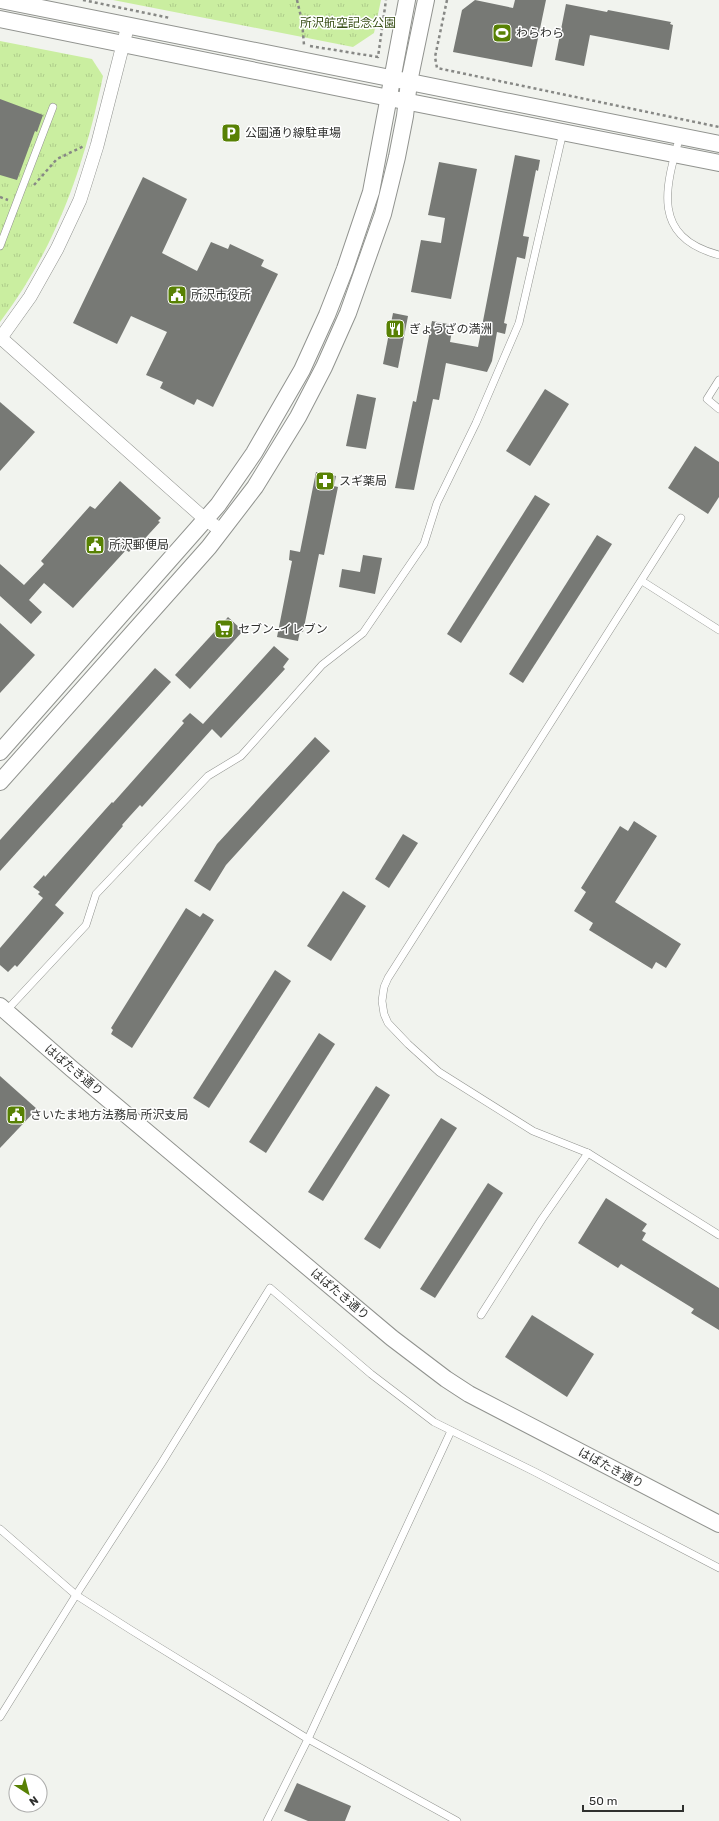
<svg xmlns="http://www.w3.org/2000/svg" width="719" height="1821" viewBox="0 0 719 1821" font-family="Rubik,'Noto Sans JP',sans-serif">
<defs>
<pattern id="park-tufts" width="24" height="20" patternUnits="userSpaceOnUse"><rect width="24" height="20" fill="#caeea0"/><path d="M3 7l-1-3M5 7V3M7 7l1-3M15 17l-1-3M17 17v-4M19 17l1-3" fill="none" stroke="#aecc8a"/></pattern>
</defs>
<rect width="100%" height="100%" fill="#f1f3ee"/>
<g fill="url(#park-tufts)">
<path d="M113,0H381L374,33L353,47Z"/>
<path d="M0,41L92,59L103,76C85,165 55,250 0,322Z"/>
</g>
<g fill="#777975">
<path d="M475,0L513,8L515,0H546L532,67L453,52L462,10Z"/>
<path d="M566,4L607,12L608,10L671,22L670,24L673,25L669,50L590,35L584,66L555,60Z"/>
<path d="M0,99L43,115L37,132L35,131L17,180L0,175Z"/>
<path d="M515,155L540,160L538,171L536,170L523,236L529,237L525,259L517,257L504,323L507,324L505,334L497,332L492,361L487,372L446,363L439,400L433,399L414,490L395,488L413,401L416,402L432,321L453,325L450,342L478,347Z"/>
<path d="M439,162L477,169L451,299L411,292L421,240L441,243L445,218L428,215Z"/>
<path d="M143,177L187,199L162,253L197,271L211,242L228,249L230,244L264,260L261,266L278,274L213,407L197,399L194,405L160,388L163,382L146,375L167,332L131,316L117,344L73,323Z"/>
<path d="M393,313L408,316L398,368L383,364Z"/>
<path d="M545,389L569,404L530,466L506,451Z"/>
<path d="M357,394L376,398L366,449L346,446Z"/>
<path d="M0,402L35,432L0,471Z"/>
<path d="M695,446L719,462V497L708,514L668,488Z"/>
<path d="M316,472L336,476L334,486L338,487L324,555L319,554L303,632L300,631L298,641L277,637L292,561L289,560L290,550L300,552Z"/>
<path d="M120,481L161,518L158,521L160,522L138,546L136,544L129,552L126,550L73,608L44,583L29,600L42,612L31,624L0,596V564L24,585L44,564L41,561L90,506L95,509Z"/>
<path d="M535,495L550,504L461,643L447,634Z"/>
<path d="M597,535L612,544L523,683L509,674Z"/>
<path d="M363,555L382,558L375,594L339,587L342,569L360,572Z"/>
<path d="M228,617L243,631L190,689L175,675Z"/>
<path d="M0,623L35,655L0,693Z"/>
<path d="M274,646L289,659L283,667L285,669L221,738L212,729L142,807L140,805L130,816L122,825L123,826L55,905L64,913L17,967L15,965L8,972L0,965V948L43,898L38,894L40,892L33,887L44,875L45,877L112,802L113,803L184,723L182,721L190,713L203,724Z"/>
<path d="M155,668L171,682L0,871V840Z"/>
<path d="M315,737L330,751L226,865L210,891L194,881L217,844Z"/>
<path d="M634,821L657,836L615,902L681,944L666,968L656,962L652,969L589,930L593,923L574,911L586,892L581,888L620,826L628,831Z"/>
<path d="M403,834L418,843L389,888L375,879Z"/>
<path d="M343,891L366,906L331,961L307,946Z"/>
<path d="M186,908L200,917L203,913L214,920L132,1048L111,1034L113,1030L111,1028Z"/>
<path d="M275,970L291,981L209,1108L193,1098Z"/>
<path d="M319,1033L335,1044L266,1153L249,1142Z"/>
<path d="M0,1076L37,1109L0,1148Z"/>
<path d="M376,1086L390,1095L323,1201L308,1192Z"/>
<path d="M441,1118L457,1128L380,1249L364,1239Z"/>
<path d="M488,1183L503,1193L435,1298L420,1289Z"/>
<path d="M606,1198L647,1224L642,1231L646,1233L642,1240L719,1288V1330L691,1313L694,1309L621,1264L618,1268L578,1243Z"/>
<path d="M532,1315L594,1354L567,1397L505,1357Z"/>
<path d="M297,1783L351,1806L345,1821H308L284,1811Z"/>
</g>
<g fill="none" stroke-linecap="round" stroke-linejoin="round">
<defs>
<g id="service">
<path d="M680,136C665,188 651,237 719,255"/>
<path d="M0,246L53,107"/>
<path d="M719,380L707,399L719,409"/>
<path d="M681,518L388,978L384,987L382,1001L384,1014L388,1023L408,1044L439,1072L533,1131L588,1153L719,1235"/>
<path d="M642,581L719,630"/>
<path d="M6,1011L86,925L96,894L208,776L241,756L322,665L363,633L424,544L437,503L476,423L519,323L563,132"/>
<path d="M481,1315L542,1219L588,1153"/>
<path d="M0,1529L76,1595L131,1630L308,1739L457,1821"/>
<path d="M0,1717L76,1595L161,1464L270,1288L371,1374L434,1422L535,1472L719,1568"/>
<path d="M267,1821L308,1739L451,1431"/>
</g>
<g id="minor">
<path d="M1,338L206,520L221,530"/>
<path d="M0,339L30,297L57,249L80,200L97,146L128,25"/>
</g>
<g id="tertiary">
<path d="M1,0L719,144"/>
<path d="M0,19L389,98L719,163"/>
<path d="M0,752L218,505L254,453L302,370L327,315L345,269L371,192L407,0"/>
<path d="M0,782L209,547L255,487L298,417L324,367L348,313L383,214L397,157L405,116L409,82L426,0"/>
<path d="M0,1006L72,1069L392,1338L446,1379L469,1394L719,1524"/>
</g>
</defs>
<use href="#service" stroke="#91938f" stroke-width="8"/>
<use href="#minor" stroke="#91938f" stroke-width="14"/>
<use href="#tertiary" stroke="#91938f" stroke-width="18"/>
<g stroke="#878885" stroke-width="2.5" stroke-dasharray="3 3" stroke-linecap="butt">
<path d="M83,0L170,18"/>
<path d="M297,0L302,21L304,45"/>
<path d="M447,0L435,57L437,68L719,127"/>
<path d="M310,46L378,57L386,0"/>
<path d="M34,185L57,159L84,146"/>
<path d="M0,197L8,200"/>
</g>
<use href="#service" stroke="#fff" stroke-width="7"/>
<use href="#minor" stroke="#fff" stroke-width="13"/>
<use href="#tertiary" stroke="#fff" stroke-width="16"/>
</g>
<defs>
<symbol id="stadium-square" viewBox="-11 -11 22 22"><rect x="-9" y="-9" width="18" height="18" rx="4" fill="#588104" stroke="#fff"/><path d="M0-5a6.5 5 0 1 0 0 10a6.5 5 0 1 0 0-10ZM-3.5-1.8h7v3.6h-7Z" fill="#fff"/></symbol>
<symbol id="parking-square" viewBox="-11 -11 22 22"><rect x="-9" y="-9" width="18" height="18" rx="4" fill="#588104" stroke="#fff"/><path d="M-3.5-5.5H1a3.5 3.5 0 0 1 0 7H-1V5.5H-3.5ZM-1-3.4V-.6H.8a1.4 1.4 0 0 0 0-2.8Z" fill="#fff"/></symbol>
<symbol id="civic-square" viewBox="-11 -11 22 22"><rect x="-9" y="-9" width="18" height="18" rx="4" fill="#588104" stroke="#fff"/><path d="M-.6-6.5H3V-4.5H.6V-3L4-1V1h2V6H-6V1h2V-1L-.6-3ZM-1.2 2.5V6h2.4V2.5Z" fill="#fff"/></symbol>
<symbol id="restaurant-square" viewBox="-11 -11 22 22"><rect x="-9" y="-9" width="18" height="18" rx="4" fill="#588104" stroke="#fff"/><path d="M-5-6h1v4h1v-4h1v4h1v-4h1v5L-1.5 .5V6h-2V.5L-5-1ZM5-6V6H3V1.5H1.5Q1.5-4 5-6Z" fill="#fff"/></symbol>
<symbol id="pharmacy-square" viewBox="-11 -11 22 22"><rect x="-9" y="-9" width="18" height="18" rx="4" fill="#588104" stroke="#fff"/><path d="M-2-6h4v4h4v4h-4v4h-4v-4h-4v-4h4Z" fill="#fff"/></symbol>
<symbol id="supermarket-square" viewBox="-11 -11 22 22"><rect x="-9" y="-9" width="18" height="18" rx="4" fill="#588104" stroke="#fff"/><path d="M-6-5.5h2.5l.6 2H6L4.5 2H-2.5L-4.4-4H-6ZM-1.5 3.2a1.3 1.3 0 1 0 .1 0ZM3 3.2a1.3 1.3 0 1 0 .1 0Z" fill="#fff"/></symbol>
</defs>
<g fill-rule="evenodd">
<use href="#stadium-square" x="491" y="22" width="22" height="22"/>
<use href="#parking-square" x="220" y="122" width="22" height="22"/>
<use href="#civic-square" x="166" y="284" width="22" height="22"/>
<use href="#restaurant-square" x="384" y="318" width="22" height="22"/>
<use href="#pharmacy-square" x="314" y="470" width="22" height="22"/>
<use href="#civic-square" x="84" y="534" width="22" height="22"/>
<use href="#supermarket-square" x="213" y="618" width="22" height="22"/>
<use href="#civic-square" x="5" y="1104" width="22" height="22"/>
</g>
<g text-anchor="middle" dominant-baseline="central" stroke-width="3" stroke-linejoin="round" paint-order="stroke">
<g font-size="12" fill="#374e15" stroke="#fff">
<text x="348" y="23">所沢航空記念公園</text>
</g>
<g font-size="12" fill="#2f302e" stroke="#fff" text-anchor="start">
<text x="516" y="33">わらわら</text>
<text x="245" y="133">公園通り線駐車場</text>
<text x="191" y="295">所沢市役所</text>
<text x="409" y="329">ぎょうざの満洲</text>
<text x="339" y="481">スギ薬局</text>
<text x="109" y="545">所沢郵便局</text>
<text x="238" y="629">セブン-イレブン</text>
<text x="30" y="1115">さいたま地方法務局 所沢支局</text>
</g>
<g font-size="12" fill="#2f302e" stroke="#fff">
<text transform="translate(74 1070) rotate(40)">はばたき通り</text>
<text transform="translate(340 1294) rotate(40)">はばたき通り</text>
<text transform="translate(611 1468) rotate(28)">はばたき通り</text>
</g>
</g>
<g transform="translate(28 1793) rotate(144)"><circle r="19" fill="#ffffff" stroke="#acacab"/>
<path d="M0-3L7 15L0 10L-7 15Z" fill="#588104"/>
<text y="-6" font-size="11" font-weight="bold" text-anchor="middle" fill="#2f302e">N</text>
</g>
<path d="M583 1805v6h100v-6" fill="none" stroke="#2f302e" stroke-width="2"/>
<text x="589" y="1805" font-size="12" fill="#2f302e" stroke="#ffffff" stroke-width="3" paint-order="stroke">50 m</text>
</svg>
